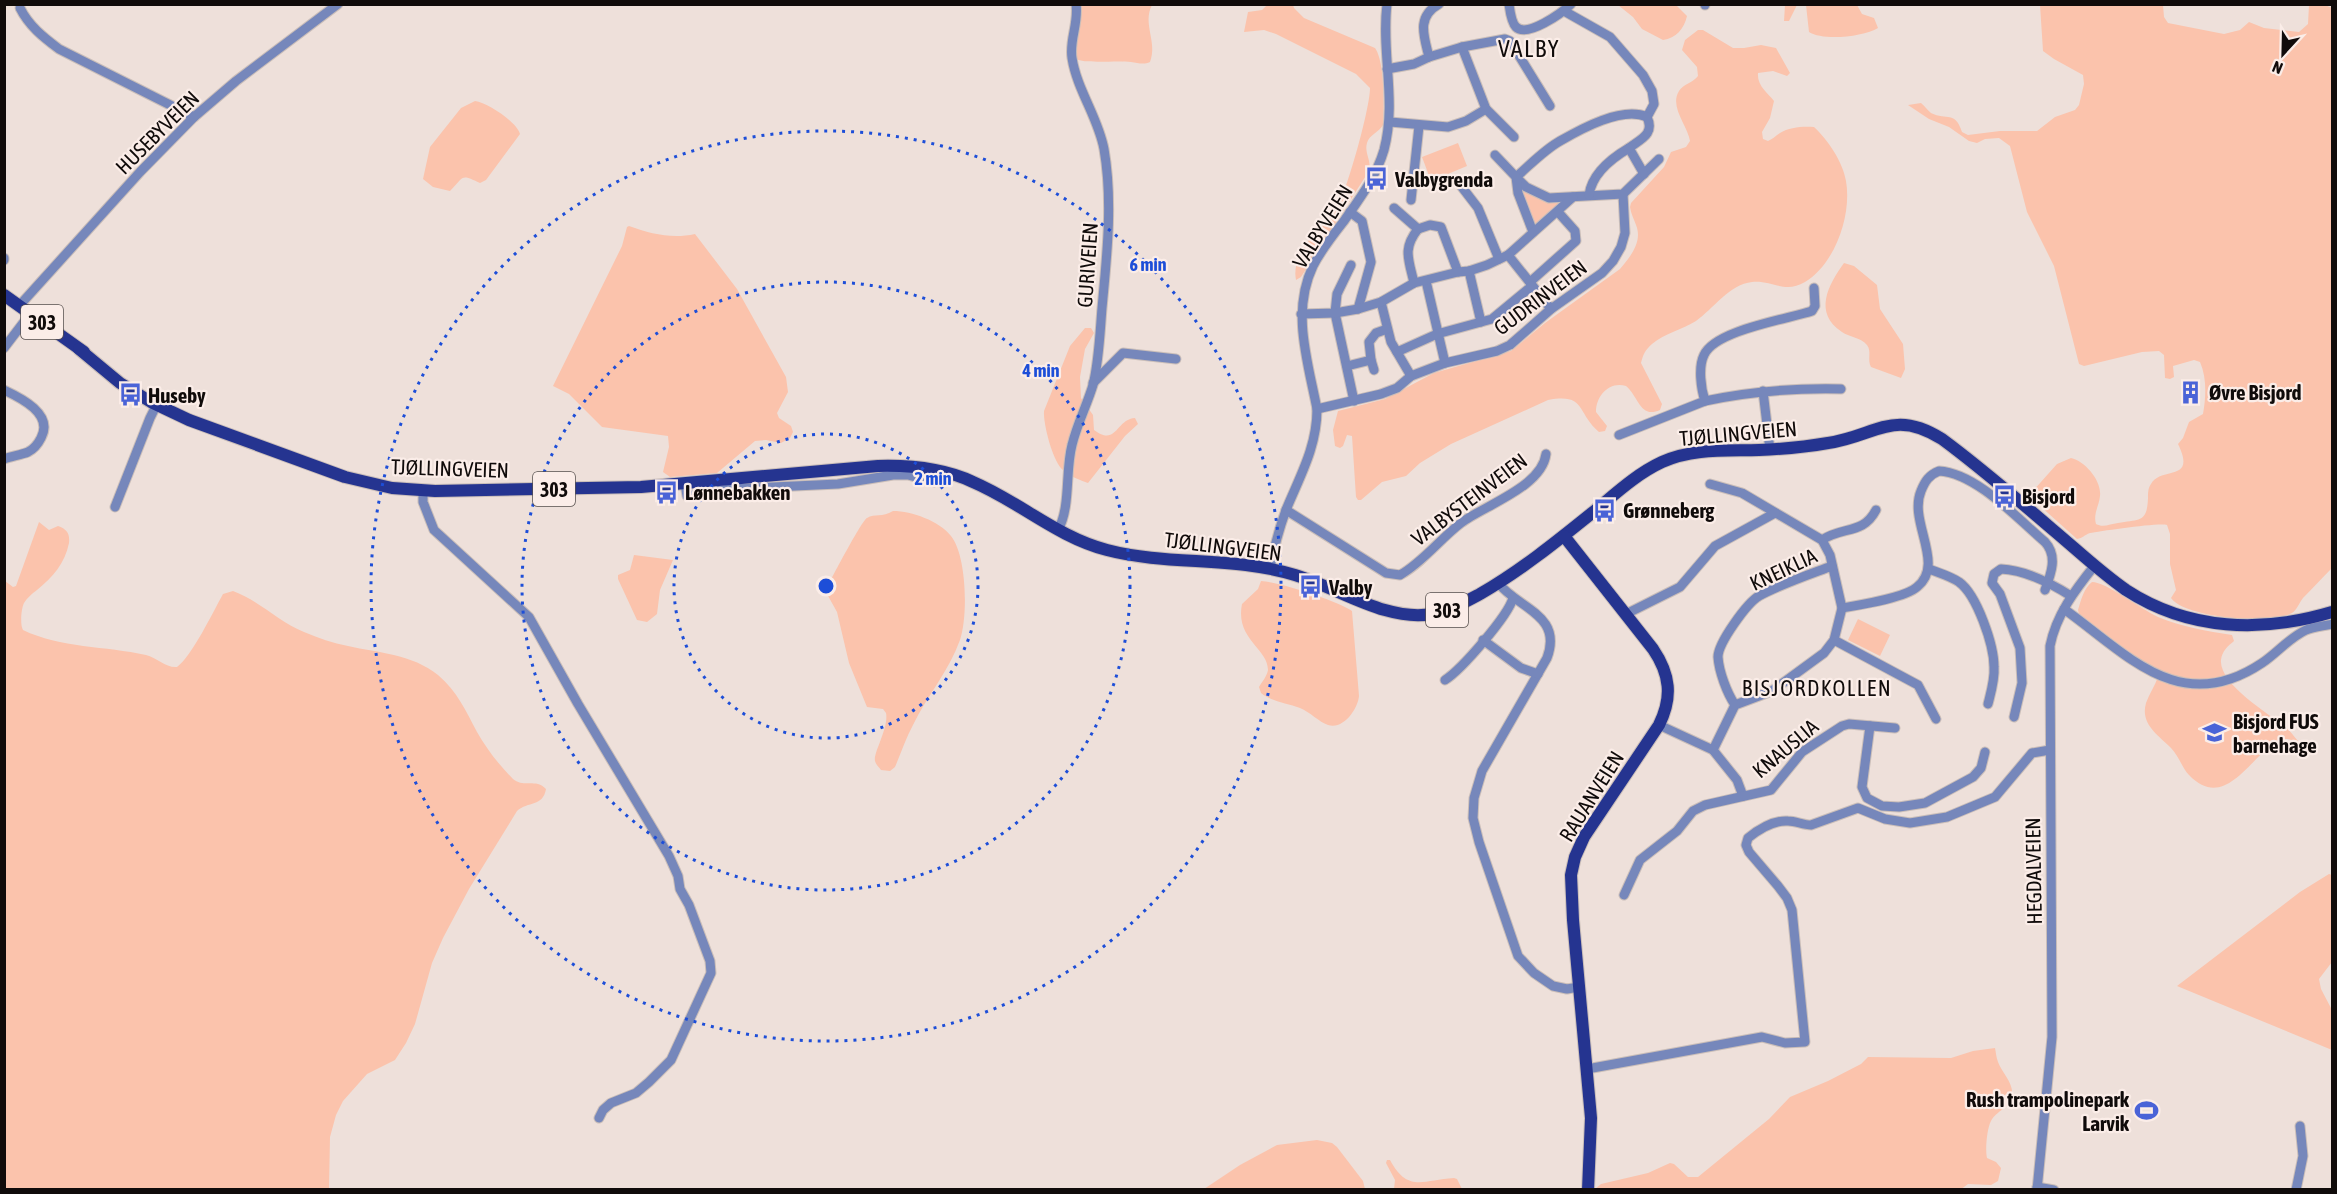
<svg xmlns="http://www.w3.org/2000/svg" width="2337" height="1194" viewBox="0 0 2337 1194" font-family="'Asap Condensed',sans-serif">
<rect width="100%" height="100%" fill="#eee0da"/>
<g fill="#fbc3ac">
<path d="M1081,5H1152C1142,24 1158,42 1150,62C1144,65 1138,63 1131,62C1117,60 1085,64 1076,59L1075,55Z"/>
<path d="M1267,5H1293L1294,8L1304,18L1375,48C1385,62 1384,107 1383,125C1379,132 1369,135 1367,143C1364,153 1372,161 1369,171L1301,277L1296,280C1290,250 1326,225 1340,201C1349,183 1370,108 1370,88L1356,74L1276,34L1264,30L1244,32L1248,12L1262,10Z"/>
<path d="M1618,5H1676L1687,16C1684,29 1676,38 1663,40L1642,29L1633,17Z"/>
<path d="M1785,5H1797L1789,21H1784Z"/>
<path d="M1806,5H1857L1862,14L1874,18L1878,28C1863,37 1823,41 1809,32Z"/>
<path d="M2040,5H2163L2164,17L2168,23L2224,34L2240,30L2249,22L2264,28L2299,32L2308,24L2309,5H2325L2332,8V568C2322,578 2313,588 2303,598C2299,603 2297,610 2292,613C2271,625 2185,618 2171,598L2176,590L2170,564V534L2167,525C2161,522 2100,531 2090,533C2084,535 2083,538 2077,539L2030,497L2031,493L2057,464L2071,458C2085,461 2102,481 2100,496C2099,506 2093,514 2096,524C2103,528 2110,524 2118,523C2140,519 2147,523 2148,498C2148,493 2148,488 2151,484C2161,466 2197,483 2178,444L2183,438L2189,422L2203,414C2206,397 2207,378 2200,362L2194,360L2173,366L2174,377L2170,379L2165,378L2164,355L2159,351L2142,352L2084,366L2079,364L2054,266L2027,212L2010,146L1999,138L1985,139L1977,143L1969,141L1949,127L1929,119L1908,105L1921,103C1925,106 1927,110 1931,113C1947,121 1955,110 1962,132L1968,135L2000,131H2037L2055,117L2075,110L2079,105L2084,84L2083,75L2054,59L2043,51Z"/>
<path d="M1698,30H1703L1733,48H1744L1761,45L1776,48L1790,73L1787,76L1773,71L1758,73C1757,86 1767,92 1774,101L1770,118L1762,132L1763,139L1768,141C1773,139 1775,136 1780,133C1789,127 1804,126 1814,127C1828,140 1843,162 1846,181C1852,215 1835,264 1805,282C1785,294 1772,280 1752,282C1730,284 1713,309 1696,321C1682,330 1665,333 1652,344C1645,350 1643,355 1641,363L1662,404L1660,410C1640,419 1639,397 1626,386C1609,381 1596,396 1596,412L1607,426L1605,431L1599,432C1576,412 1586,393 1548,400L1451,444L1420,463L1406,476L1382,482L1361,500H1358L1356,497L1352,436L1347,435L1343,446L1340,448L1335,446L1333,430L1338,411L1385,399L1434,373L1511,351L1545,323L1620,269C1630,257 1643,242 1636,225C1634,219 1631,214 1630,207L1631,203L1664,167L1671,152L1686,147L1690,141C1688,126 1669,107 1679,91C1683,84 1693,83 1698,76L1697,67L1682,50L1685,40Z"/>
<path d="M475,101C488,103 517,122 520,134L486,180L480,183C460,174 465,176 450,191L433,187L423,179L430,147L461,108Z"/>
<path d="M1458,143L1467,166L1431,181L1422,157Z"/>
<path d="M1521,188L1563,201L1535,227Z"/>
<path d="M629,226C651,234 672,239 695,234L737,289L786,377L788,392L777,413L779,418L791,426L793,432L790,438L781,443L766,440L755,441L717,473L670,477L663,472L669,447L668,436L602,427L569,394L553,386L622,246L627,227Z"/>
<path d="M1844,263L1854,266L1877,285L1880,309L1903,344L1905,369L1901,378L1871,367C1867,360 1872,351 1867,345C1860,337 1849,337 1842,332C1813,313 1828,285 1844,263Z"/>
<path d="M1085,328H1091L1094,333L1085,349L1080,377L1081,398L1093,415L1094,430C1117,447 1116,419 1135,418L1138,424L1125,436L1088,483C1081,481 1068,475 1063,470C1053,462 1043,424 1044,411L1070,346Z"/>
<path d="M893,511C912,511 939,521 951,536C967,556 968,617 960,640C949,671 927,696 913,725C906,738 901,753 895,767L890,771L881,770C879,767 876,765 875,761C873,753 889,728 886,713L883,709L867,707L849,663L837,612L827,594V587C832,578 862,520 867,518C875,513 882,518 893,511Z"/>
<path d="M39,522L49,530L58,526C67,529 70,534 69,543C65,563 53,577 37,590C33,593 27,598 24,603C21,609 20,625 23,630C60,648 106,646 146,655C157,658 166,668 177,667C192,656 213,612 223,594L233,591C258,600 279,622 304,632C318,638 333,643 348,646C379,653 412,654 438,675C457,691 466,711 477,732C486,748 499,765 513,779C523,788 536,778 546,789C543,807 528,801 517,811L469,889L443,938L432,963L415,1024L406,1043L395,1060L367,1074L343,1101L336,1115L330,1137L329,1189H5V581L13,587L16,586Z"/>
<path d="M634,555L673,560L660,590L657,614L647,622L637,620L618,579V575L630,570Z"/>
<path d="M1261,581C1279,582 1338,601 1352,611L1359,696C1358,708 1344,730 1328,725C1319,722 1310,712 1300,708C1287,703 1272,702 1261,693L1259,687C1262,682 1267,676 1268,670C1268,648 1235,639 1242,604L1258,589Z"/>
<path d="M2092,582C2106,582 2141,609 2158,617C2182,627 2207,631 2232,635L2234,641C2228,646 2222,651 2221,660C2219,684 2268,713 2284,726C2291,731 2296,740 2302,745C2297,745 2292,738 2286,739C2256,742 2229,817 2189,775C2182,768 2179,756 2171,748C2158,735 2140,724 2146,703C2149,694 2155,686 2158,677L2079,614L2078,610C2081,600 2084,588 2092,582Z"/>
<path d="M1858,619L1890,635L1880,656L1848,640Z"/>
<path d="M2329,874L2332,875V962L2319,979L2321,989L2332,1010V1050L2177,986L2300,892Z"/>
<path d="M1995,1048C1996,1052 1996,1057 1998,1062C2002,1073 2014,1083 2012,1096C2010,1108 1996,1111 1991,1121C1987,1128 1985,1150 1987,1158L1996,1162L2001,1168L1998,1181L1991,1185L1968,1184L1960,1190L1595,1189L1601,1184L1648,1173L1670,1163L1674,1164L1688,1177H1698L1769,1119L1790,1097L1828,1081L1861,1064L1868,1057L1951,1058L1973,1051Z"/>
<path d="M1317,1140L1332,1143L1337,1147L1363,1181L1365,1189H1204L1240,1165L1277,1145Z"/>
<path d="M1387,1160H1390C1408,1193 1422,1180 1454,1178L1457,1179L1462,1189H1394L1395,1180L1386,1163Z"/>
</g>
<g fill="none" stroke-linecap="round" stroke-linejoin="round">
<defs>
<g id="minor">
<path d="M1509,4C1510,11 1511,22 1516,27C1527,38 1562,13 1571,4"/>
<path d="M1705,4V5"/>
<path d="M20,8C29,26 43,37 59,49L194,117"/>
<path d="M1564,11L1610,37L1643,75L1652,91L1654,104L1647,117"/>
<path d="M1462,47L1486,109L1514,137"/>
<path d="M1429,57L1462,47L1505,39L1510,41L1550,106"/>
<path d="M1387,69L1414,64L1429,57C1424,36 1416,17 1439,4"/>
<path d="M1647,117C1622,106 1581,129 1560,141C1544,150 1530,165 1516,177L1526,187L1549,198L1623,194L1659,159"/>
<path d="M1390,122L1448,127L1466,121L1486,109"/>
<path d="M1495,155L1516,177L1518,193L1533,232"/>
<path d="M1644,174L1629,148C1641,139 1655,134 1647,117"/>
<path d="M1458,182L1478,208L1499,259"/>
<path d="M1589,195C1592,173 1612,158 1629,148"/>
<path d="M1411,200L1419,126"/>
<path d="M1394,208L1418,229"/>
<path d="M1350,212L1362,221L1371,262L1358,309"/>
<path d="M1418,229L1430,225L1441,227L1458,272"/>
<path d="M1508,255L1551,309"/>
<path d="M4,258V260"/>
<path d="M1351,265L1337,294L1335,313L1354,401"/>
<path d="M1469,271L1481,322"/>
<path d="M1426,281L1445,363"/>
<path d="M1530,282L1576,241L1575,231L1558,212"/>
<path d="M1414,283C1409,260 1402,249 1418,229"/>
<path d="M1381,302L1391,342L1411,376"/>
<path d="M19,306L140,172L194,117L236,81L338,4"/>
<path d="M1301,314L1335,313L1358,309L1381,302L1414,283L1458,272L1469,271L1487,265L1508,255L1573,197"/>
<path d="M4,348L30,314"/>
<path d="M1397,352L1437,334L1492,319L1532,286"/>
<path d="M1371,360L1369,342L1376,333L1387,329"/>
<path d="M1347,366L1371,360L1374,370"/>
<path d="M1093,383L1123,353L1176,359"/>
<path d="M4,390C21,398 54,414 41,438C38,444 34,449 28,452C21,455 12,456 4,459"/>
<path d="M1763,391L1770,450"/>
<path d="M1705,401C1751,391 1795,388 1841,389"/>
<path d="M1317,409L1381,394L1397,388L1411,376L1445,363L1497,351L1510,345L1551,309L1602,273L1613,261L1621,247L1625,233L1623,194"/>
<path d="M1619,435L1705,401C1701,389 1698,367 1704,355C1715,330 1788,319 1812,311L1815,306L1814,288"/>
<path d="M685,484L687,496L730,489L838,484L893,475H908L934,482L938,470"/>
<path d="M1710,484L1742,493L1822,540L1830,555L1842,608L1834,640L1824,653L1772,691L1735,705L1713,750"/>
<path d="M423,490V502L434,530L529,617L578,704L669,856L678,876L680,889L689,905L710,961L711,973L671,1060L649,1082L636,1093L611,1103L603,1110L599,1118"/>
<path d="M115,507L150,418L157,404"/>
<path d="M1286,510L1386,573L1400,575C1423,562 1440,539 1461,523C1483,506 1542,487 1546,454"/>
<path d="M1058,530C1071,507 1065,471 1072,445C1077,424 1087,405 1093,385C1099,361 1100,332 1102,308C1107,255 1113,201 1104,149C1098,117 1077,90 1072,58C1069,40 1079,23 1076,4"/>
<path d="M1822,540C1843,526 1863,535 1876,510"/>
<path d="M1270,568C1274,548 1279,529 1286,510C1300,476 1317,447 1317,409C1308,362 1291,312 1313,266C1321,250 1333,235 1344,221C1360,198 1376,177 1384,150C1397,101 1381,53 1387,4"/>
<path d="M1929,569C1939,573 1950,576 1959,582C1977,595 1994,645 1994,667C1995,679 1991,692 1988,704"/>
<path d="M1498,583C1519,609 1563,615 1547,658L1482,771L1474,798L1473,818L1479,842L1518,956L1534,973L1553,986L1567,989L1579,987"/>
<path d="M1842,608C1859,605 1905,598 1917,587C1946,564 1908,522 1921,491C1925,481 1929,475 1939,471C1976,473 2017,518 2045,542C2058,556 2051,574 2045,590"/>
<path d="M2064,609C2127,654 2180,718 2262,663C2277,653 2289,638 2306,630C2314,627 2324,626 2332,624"/>
<path d="M1626,614L1680,587L1715,546L1775,513"/>
<path d="M1483,640L1521,668L1538,674"/>
<path d="M1834,640L1918,685L1936,719"/>
<path d="M1445,680C1462,669 1508,616 1513,598"/>
<path d="M1735,705C1727,693 1719,672 1718,657C1718,643 1747,603 1759,596C1781,584 1808,575 1832,566"/>
<path d="M2014,717L2022,683L2020,648L2000,594L1992,583L1994,574L2001,569C2024,570 2052,584 2071,596"/>
<path d="M1659,725L1713,750L1737,780L1743,796"/>
<path d="M1870,726L1862,787L1867,798L1882,806L1899,807L1925,803L1973,777L1981,768L1985,752"/>
<path d="M1624,895L1640,860L1677,831L1693,811L1705,805L1771,790L1802,752L1842,726L1849,724L1895,728"/>
<path d="M1587,1069L1762,1037L1785,1043L1805,1042L1792,910L1787,898L1778,886L1749,852L1746,845L1748,838C1758,830 1774,820 1788,821C1796,821 1803,825 1811,825L1858,808L1885,819L1910,823L1947,817L1995,797L2032,753L2050,750"/>
<path d="M2037,1187L2054,1190"/>
<path d="M2037,1190L2052,1037L2050,646C2056,615 2075,590 2095,565"/>
<path d="M2296,1190L2303,1156L2300,1126"/>
</g>
<g id="major">
<path d="M4,295L84,352"/>
<path d="M79,349L120,383L151,402L189,420L345,477L392,488L435,491L641,487L878,466C911,465 943,468 973,482C1020,502 1057,537 1107,550C1168,566 1234,556 1295,575C1339,588 1386,622 1432,614C1449,611 1465,602 1480,594C1520,571 1556,542 1592,513C1614,495 1636,474 1662,462C1693,448 1726,451 1759,450C1782,449 1805,447 1828,443C1876,436 1893,408 1942,439C1980,467 2016,498 2052,529C2076,549 2100,572 2126,590C2189,631 2262,633 2332,612"/>
<path d="M1564,536L1653,649C1670,674 1673,697 1659,725L1584,837L1575,857L1571,875L1573,920L1591,1118L1588,1190"/>
</g>
</defs>
<use href="#minor" stroke="#cabeb9" stroke-width="11"/>
<use href="#major" stroke="#cabeb9" stroke-width="14"/>
<use href="#minor" stroke="#7687bb" stroke-width="9"/>
<use href="#major" stroke="#253490" stroke-width="12"/>
</g>
<g fill="none" stroke="#1d4ed8" stroke-width="3" stroke-dasharray="3 6">
<circle cx="826" cy="586" r="152"/>
<circle cx="826" cy="586" r="304"/>
<circle cx="826" cy="586" r="455"/>
</g>
<defs>
<symbol id="bus-bare" viewBox="-9 -9 18 18"><path d="M-5-6H5V4H4V6H2V4H-2V6H-4V4H-5ZM-3.5-4V0h7V-4ZM-3.5 1.2v1.5H-2V1.2ZM2 1.2v1.5H3.5V1.2Z" fill="#4a63d7" stroke="#fbede8" stroke-width="2.5" paint-order="stroke"/></symbol>
<symbol id="building-bare" viewBox="-9 -9 18 18"><path d="M-4-6H4V6H1V3H-1V6H-4ZM-2.5-4.3h1.7v1.8h-1.7ZM.8-4.3h1.7v1.8H.8ZM-2.5-1h1.7V.8h-1.7ZM.8-1h1.7V.8H.8Z" fill="#4a63d7" stroke="#fbede8" stroke-width="2.5" paint-order="stroke"/></symbol>
<symbol id="school-bare" viewBox="-9 -9 18 18"><path d="M0-5L7-2L0 1L-7-2ZM-4 1L0 2.5L4 1V4Q0 6-4 4Z" fill="#4a63d7" stroke="#fbede8" stroke-width="2.5" paint-order="stroke"/></symbol>
<symbol id="stadium-bare" viewBox="-9 -9 18 18"><path d="M0-5a6.5 5 0 1 0 0 10a6.5 5 0 1 0 0-10ZM-3.5-1.8h7v3.6h-7Z" fill="#4a63d7" stroke="#fbede8" stroke-width="2.5" paint-order="stroke"/></symbol>
</defs>
<g fill-rule="evenodd">
<use href="#bus-bare" x="1360" y="162" width="33" height="33"/>
<use href="#building-bare" x="2174" y="376" width="33" height="33"/>
<use href="#bus-bare" x="114" y="378" width="33" height="33"/>
<use href="#bus-bare" x="650" y="476" width="33" height="33"/>
<use href="#bus-bare" x="1988" y="480" width="33" height="33"/>
<use href="#bus-bare" x="1588" y="494" width="33" height="33"/>
<use href="#bus-bare" x="1294" y="570" width="33" height="33"/>
<use href="#school-bare" x="2198" y="716" width="33" height="33"/>
<use href="#stadium-bare" x="2130" y="1094" width="33" height="33"/>
</g>
<g text-anchor="middle" dominant-baseline="central" stroke-width="4.5" stroke-linejoin="round" paint-order="stroke">
<g fill="#fbede8" stroke="#564f4d" stroke-width="1.5">
<rect x="21" y="305" width="42" height="34" rx="4.5"/>
<rect x="533" y="472" width="42" height="34" rx="4.5"/>
<rect x="1426" y="593" width="42" height="34" rx="4.5"/>
</g>
<g font-size="20" font-weight="bold" fill="#100b0a">
<text x="42" y="322">303</text>
<text x="554" y="489">303</text>
<text x="1447" y="610">303</text>
</g>
<g font-size="21" fill="#100b0a" stroke="#fbede8">
<text transform="translate(157 132) rotate(-45)">HUSEBYVEIEN</text>
<text transform="translate(1322 226) rotate(-58)">VALBYVEIEN</text>
<text transform="translate(1087 265) rotate(-86)">GURIVEIEN</text>
<text transform="translate(1540 297) rotate(-37)">GUDRINVEIEN</text>
<text transform="translate(1738 433) rotate(-5)">TJØLLINGVEIEN</text>
<text transform="translate(450 468) rotate(2)">TJØLLINGVEIEN</text>
<text transform="translate(1469 499) rotate(-37)">VALBYSTEINVEIEN</text>
<text transform="translate(1223 546) rotate(7)">TJØLLINGVEIEN</text>
<text transform="translate(1783 569) rotate(-25)">KNEIKLIA</text>
<text transform="translate(1785 748) rotate(-40)">KNAUSLIA</text>
<text transform="translate(1591 796) rotate(-58)">RAUANVEIEN</text>
<text transform="translate(2033 871) rotate(-91)">HEGDALVEIEN</text>
</g>
<g font-size="21" font-weight="bold" fill="#100b0a" stroke="#fbede8" text-anchor="start">
<text x="1395" y="179">Valbygrenda</text>
<text x="2209" y="392">Øvre Bisjord</text>
<text x="148" y="395">Huseby</text>
<text x="685" y="492">Lønnebakken</text>
<text x="2022" y="496">Bisjord</text>
<text x="1623" y="510">Grønneberg</text>
<text x="1329" y="587">Valby</text>
<text x="2233" y="721">Bisjord FUS<tspan x="2233" dy="24">barnehage</tspan></text>
<text x="2129" y="1099" text-anchor="end">Rush trampolinepark<tspan x="2129" dy="24">Larvik</tspan></text>
</g>
<g font-size="22" letter-spacing="1.5" fill="#100b0a" stroke="#fbede8">
<text x="1817" y="688">BISJORDKOLLEN</text>
</g>
<g font-size="24" letter-spacing="1.5" fill="#100b0a" stroke="#fbede8">
<text x="1529" y="48">VALBY</text>
</g>
</g>
<circle cx="826" cy="586" r="9" fill="#1d4ed8" stroke="#fbede8" stroke-width="3"/>
<g font-size="18" text-anchor="middle" font-weight="bold" fill="#1d4ed8" stroke="#fbede8" stroke-width="4.5" stroke-linejoin="round" paint-order="stroke">
<text x="1148" y="271">6 min</text>
<text x="1041" y="377">4 min</text>
<text x="933" y="485">2 min</text>
</g>
<rect width="2337" height="1194" fill="none" stroke="#100b0a" stroke-width="12"/>
<g transform="translate(2283 54) rotate(202)" stroke="#fbede8" stroke-width="4.5" paint-order="stroke">
<path d="M0-4.5L10 22L0 15L-10 22Z" fill="#100b0a"/>
<text y="-9" font-size="16" font-weight="bold" text-anchor="middle" fill="#100b0a">N</text>
</g>
</svg>
